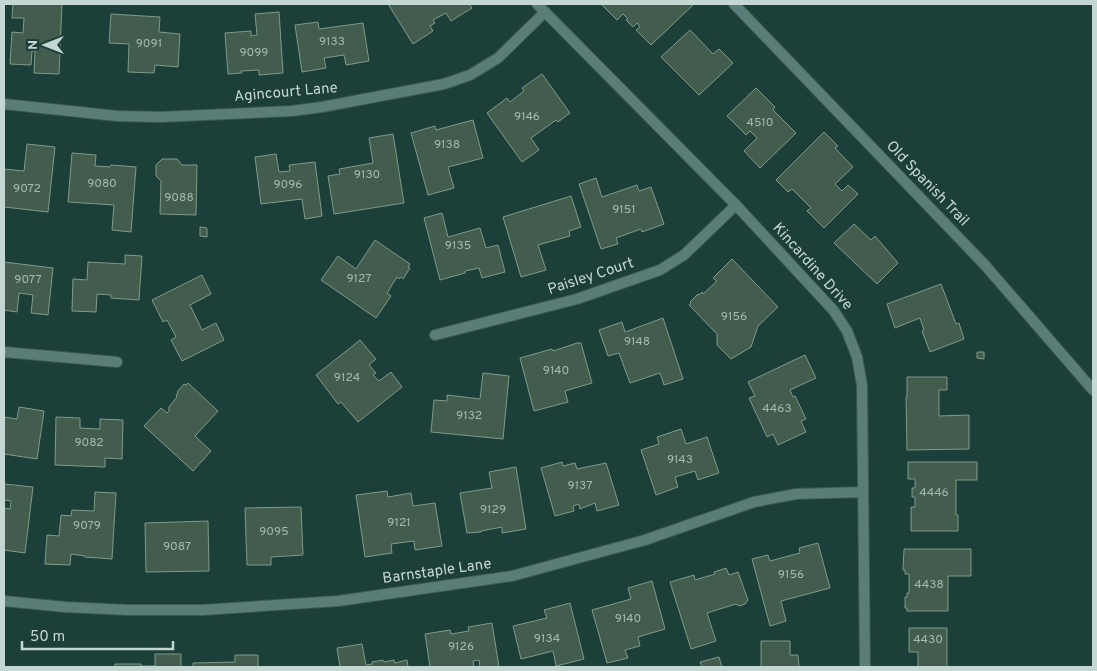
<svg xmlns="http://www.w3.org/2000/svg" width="1097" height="671" viewBox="0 0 1097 671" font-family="Overpass,sans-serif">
<rect width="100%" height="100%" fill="#1d3f39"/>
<g fill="#425d4e" stroke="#7e9b8a">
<path d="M13,4H62L59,74L34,73L35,51H32L31,65L10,64L12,32L23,33L24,18H12Z"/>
<path d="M388,4H469L472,8L451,21L446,13L433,20L435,23L430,26L433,31L413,44Z"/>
<path d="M601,4H692L693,5L651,45L636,30L640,27L637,23L633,27L626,20L628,19L623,14L617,20Z"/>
<path d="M279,12L283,73L259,75V70L241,71L242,73L228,74L225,33L251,31V36L257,35L255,14Z"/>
<path d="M111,14L160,17L159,32L180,34L178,67L155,65L154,73L128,72L129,44L109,43Z"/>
<path d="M318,22L319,29L363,23L369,61L346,65L344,55L324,58L326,68L302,72L295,25Z"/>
<path d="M690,30L713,54L719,49L733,63L699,95L661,57Z"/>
<path d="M542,74L570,113L558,122L556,120L531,138L539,150L522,162L487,113L507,98L510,102L524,91L522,88Z"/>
<path d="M756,88L775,107L773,110L796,133L760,168L744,151L757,138L750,131L746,135L727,116Z"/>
<path d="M473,120L483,158L448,167L454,188L428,195L411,133L435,126L436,130Z"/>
<path d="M824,132L838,146L835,148L853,167L835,184L842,191L848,185L858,194L824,228L807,211L811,208L792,189L788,192L776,180Z"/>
<path d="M393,134L404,203L334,214L328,176L340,174L339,169L373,163L369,138Z"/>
<path d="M27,144L55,147L48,212L4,207V169L24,171Z"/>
<path d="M72,153L96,155L95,166L110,167L111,165L136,167L131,232L112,230L114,205L68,202Z"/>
<path d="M276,154L279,172L290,171L289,165L315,162L322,216L305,219L302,199L261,204L255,157Z"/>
<path d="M162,159H177L182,165H197L196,215L160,214L161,181L156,176V165Z"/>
<path d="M596,178L602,197L637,185L639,191L651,187L664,224L642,232L641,229L616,238L618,244L601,249L579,184Z"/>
<path d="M571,196L581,227L569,231L570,236L538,245L546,270L521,277L503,217Z"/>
<path d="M442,213L448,237L480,228L486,248L498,245L505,272L482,278L479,268L465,271V273L440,280L424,218Z"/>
<path d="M854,224L871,240L875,236L898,263L877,284L834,243Z"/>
<path d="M200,227L207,228V237L200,236Z"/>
<path d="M375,240L410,264L408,267L410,268L403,279L401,277L399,279L397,277L387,293L391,296L376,318L321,280L338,256L356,269Z"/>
<path d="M125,255L142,256L139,300L111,298V295L97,294L96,312L72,311L73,279L87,280L88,262L125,264Z"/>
<path d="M732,259L778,307L758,326L751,347L731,359L717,345V334L689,305L691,303L690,302L698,294L699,295L702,292L703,294L717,281L713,278Z"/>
<path d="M4,262L53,268L48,315L31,313L33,295L19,293L17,312L4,310Z"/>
<path d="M202,275L211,294L190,305L202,330L216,323L224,340L182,361L171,340L176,337L167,320L163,322L152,300Z"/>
<path d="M941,284L956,324L959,323L964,339L930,352L922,331L924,330L920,318L895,328L887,304Z"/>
<path d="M663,318L683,379L664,385L660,373L630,383L619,353L608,356L599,330L622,322L625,332Z"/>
<path d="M360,340L376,359L369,365L376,373L373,375L379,381L391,372L402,387L358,422L341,402L338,404L316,375Z"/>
<path d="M577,343H581L592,383L565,391L568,402L534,411L520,358L552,349L553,351Z"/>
<path d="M977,352H984V359L977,358Z"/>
<path d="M805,355L816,378L790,390L793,397L795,396L806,419L801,421L806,432L778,445L773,434L767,437L749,398L755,396L748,382Z"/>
<path d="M483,373L509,376L503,439L431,432L434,400L447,401V395L480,399Z"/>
<path d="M907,377H947V390H939V416L969,415V449L907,450L906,397H907Z"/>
<path d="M188,383L218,411L195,436L211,451L193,471L144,426L161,408L167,413L169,411V407L177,397L176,395L178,393L177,392L184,384L186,385Z"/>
<path d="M19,407L44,411L37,459L4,454V417L17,419Z"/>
<path d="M56,417L80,418V428L100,429V419L123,420L122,459L105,458V467L55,465Z"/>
<path d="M681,429L686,444L707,437L719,473L698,480L695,471L675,477L678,487L656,495L641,450L659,444L657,437Z"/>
<path d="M562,462L563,466L575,463L577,469L606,463L619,505L597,511L595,503L580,509L579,504L573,506L574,511L555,516L541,468Z"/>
<path d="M908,462H977V480H956V515H958V531H911V507H915V497H912V488H915V479H908Z"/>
<path d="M516,467L526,529L502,533V527L481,531V532L467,533L460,493L492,488L489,472Z"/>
<path d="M4,484L33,487L25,553L4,550V508L10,509L11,501L4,500Z"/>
<path d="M387,491L388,497L411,493L413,506L435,503L442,546L415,550L414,541L391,544L392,553L365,557L356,495Z"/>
<path d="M95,492L116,493L112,559L85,557V556L71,554L70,565L45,564L47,535L59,536L61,515L71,516L72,510L94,511Z"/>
<path d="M301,507L303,555L271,557V565H247L245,508Z"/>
<path d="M208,521L209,571L146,572L145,523Z"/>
<path d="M818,543L830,588L781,601L786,621L770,626L752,559L768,555L770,561L800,553L799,548Z"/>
<path d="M904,549H971V576H948V611H907V608H905V597H907V593H909V574H905V570H903Z"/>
<path d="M726,568L729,575L738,572L748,600L745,604L739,606L736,604L707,613L716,641L691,649L670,582L694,575L695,580L715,574L714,572Z"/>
<path d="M652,581L665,629L638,637L640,646L625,650L628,658L607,663L592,610L631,599L628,588Z"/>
<path d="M570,603L584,659L556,666L553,651L521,659L513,626L547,618L544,610Z"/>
<path d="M492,623L499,667H480L479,660L473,661L474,667H430L425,634L450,630L451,634L469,631L468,627Z"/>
<path d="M909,628H947V667H918V652H909Z"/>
<path d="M761,641H790V655H798L799,667H761Z"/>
<path d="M362,644L366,665L372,664V662L383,660L384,662L394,660L395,663L407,660L408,667H340L337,648Z"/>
<path d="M155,654H181V667H115V664H141V666H155Z"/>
<path d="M235,655H258V667H193V663L235,662Z"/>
<path d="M719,657L722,667H702L700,662Z"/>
</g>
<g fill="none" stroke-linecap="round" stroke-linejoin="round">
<defs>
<g id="street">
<path d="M537,4L736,205L834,311L847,331L857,357L862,385L865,667"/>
<path d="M734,4L984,264L1093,390"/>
<path d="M4,104L117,116L160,117L292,111L322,107L444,84L470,75L498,58L545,12"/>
<path d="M435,335L577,299L660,270L684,255L736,205"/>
<path d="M4,352L117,362"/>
<path d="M4,601L65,607L129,610H202L338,601L512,576L645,540L754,502L796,494L863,492"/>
</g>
</defs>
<use href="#street" stroke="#3c5a56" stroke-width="12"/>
<use href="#street" stroke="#5a7e77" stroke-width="10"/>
</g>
<g text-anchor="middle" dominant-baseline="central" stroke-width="4" stroke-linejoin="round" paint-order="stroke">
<g font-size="12" fill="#a4b8b2">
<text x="332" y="42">9133</text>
<text x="149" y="44">9091</text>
<text x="254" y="53">9099</text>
<text x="527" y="117">9146</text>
<text x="760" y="123">4510</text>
<text x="447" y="145">9138</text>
<text x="367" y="175">9130</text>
<text x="102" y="184">9080</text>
<text x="288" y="185">9096</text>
<text x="27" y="189">9072</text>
<text x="179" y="198">9088</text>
<text x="624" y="210">9151</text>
<text x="458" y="246">9135</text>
<text x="359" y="279">9127</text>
<text x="28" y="280">9077</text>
<text x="734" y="317">9156</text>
<text x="637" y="342">9148</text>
<text x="556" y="371">9140</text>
<text x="347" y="378">9124</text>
<text x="777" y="409">4463</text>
<text x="469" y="416">9132</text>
<text x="89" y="443">9082</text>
<text x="680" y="460">9143</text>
<text x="580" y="486">9137</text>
<text x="934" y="493">4446</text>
<text x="493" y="510">9129</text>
<text x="399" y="523">9121</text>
<text x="87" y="526">9079</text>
<text x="274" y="532">9095</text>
<text x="177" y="547">9087</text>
<text x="791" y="575">9156</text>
<text x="929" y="585">4438</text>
<text x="628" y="619">9140</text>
<text x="547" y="639">9134</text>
<text x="928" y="640">4430</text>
<text x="461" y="647">9126</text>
</g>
<g font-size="15" fill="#c5d7d3" stroke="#1d3f39">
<text transform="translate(286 93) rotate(-5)">Agincourt Lane</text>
<text transform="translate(927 184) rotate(46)">Old Spanish Trail</text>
<text transform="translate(812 267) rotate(48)">Kincardine Drive</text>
<text transform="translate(591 277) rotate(-18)">Paisley Court</text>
<text transform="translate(437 572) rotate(-8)">Barnstaple Lane</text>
</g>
</g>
<rect width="1097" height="671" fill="none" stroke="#c5d7d3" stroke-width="10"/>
<g transform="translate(45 45) rotate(270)" stroke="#1d3f39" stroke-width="4" paint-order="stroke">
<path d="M0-4L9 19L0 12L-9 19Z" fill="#c5d7d3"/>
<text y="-8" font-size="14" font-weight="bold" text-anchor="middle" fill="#c5d7d3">N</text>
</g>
<path d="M22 641v8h151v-8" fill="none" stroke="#c5d7d3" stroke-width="2.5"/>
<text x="30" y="641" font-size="15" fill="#c5d7d3" stroke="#1d3f39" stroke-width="4" paint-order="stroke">50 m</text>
</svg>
